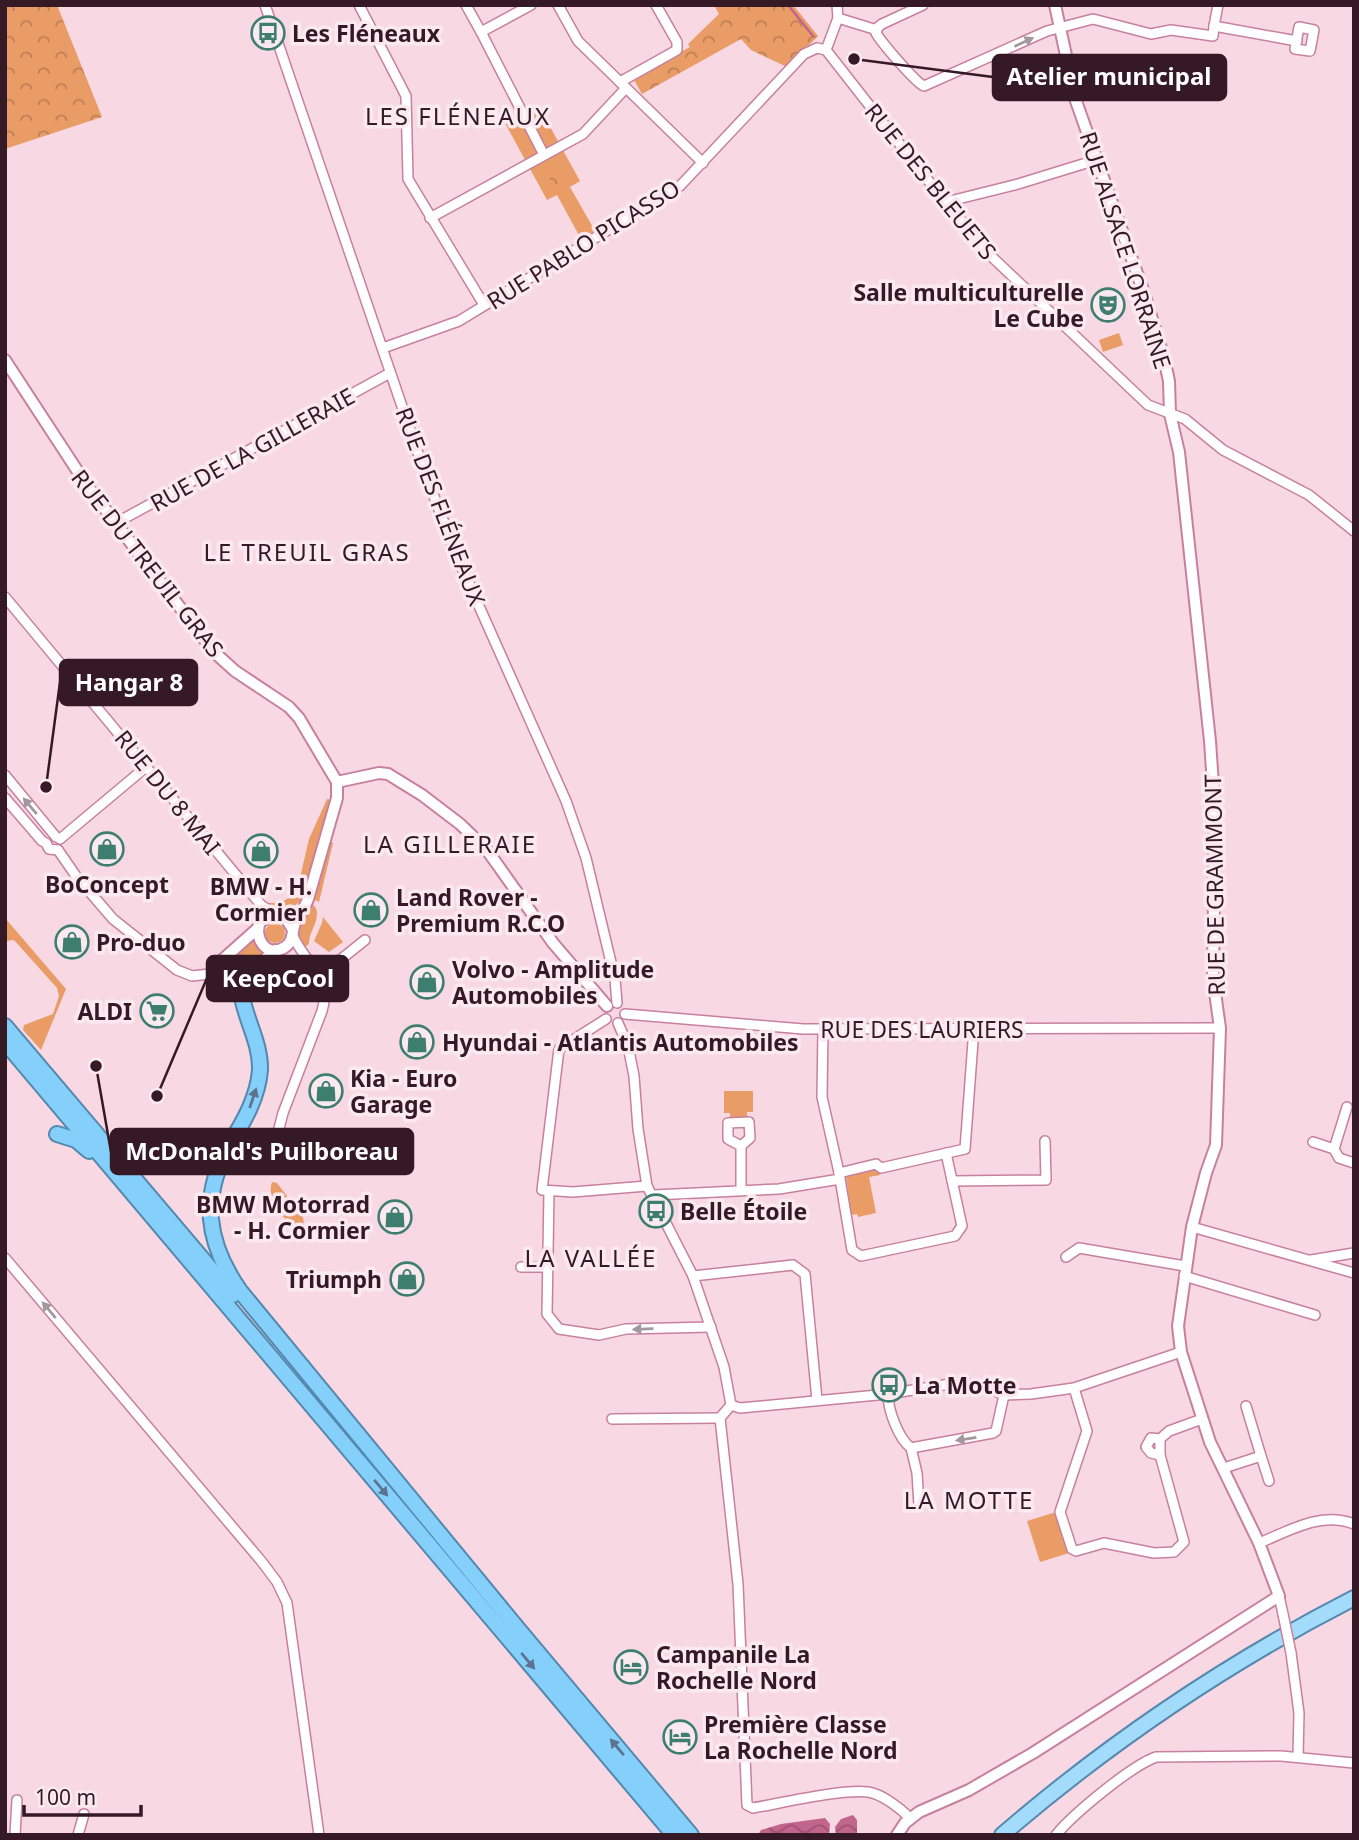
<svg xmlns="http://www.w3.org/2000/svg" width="1359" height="1840" viewBox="0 0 1359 1840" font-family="'Noto Sans',sans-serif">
<defs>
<pattern id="park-crowns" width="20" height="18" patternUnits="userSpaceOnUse" patternTransform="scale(1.75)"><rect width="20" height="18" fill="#e99c66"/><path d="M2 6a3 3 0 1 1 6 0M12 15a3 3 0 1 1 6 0" fill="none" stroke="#be7e54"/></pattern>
<pattern id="water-waves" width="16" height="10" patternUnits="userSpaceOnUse" patternTransform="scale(1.75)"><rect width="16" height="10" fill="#c2658c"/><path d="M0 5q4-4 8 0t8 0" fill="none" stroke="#9e5272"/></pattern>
</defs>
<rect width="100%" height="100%" fill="#f8d8e3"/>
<g fill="#e99c66">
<path d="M538,105L580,181L570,187L595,231L581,239L557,195L547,200L505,123Z"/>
<path d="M1119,333L1123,345L1103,352L1099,340Z"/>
<path d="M327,799L331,800L304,894L297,891L309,839Z"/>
<path d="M328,840L333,843L319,902L312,898Z"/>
<path d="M294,894L303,898L290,910H273L265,903H281Z"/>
<path d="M311,903L316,908C320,922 309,930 309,944L303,948C292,929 301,921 311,903Z"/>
<path d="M323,917L343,942L329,952L314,941L322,923Z"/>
<path d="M5,918L66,989L41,1050L23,1030L24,1025L53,1014L59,996L57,988L14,940L5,941Z"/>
<circle cx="275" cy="933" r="10"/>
<path d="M254,937L266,952L238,976L228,977L223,971V966Z"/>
<path d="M724,1091H753V1112H747V1118H730V1113H724Z"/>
<path d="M877,1169L880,1175L869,1177L876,1213L858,1217L857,1214L851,1215L846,1176Z"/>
<path d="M272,1182L277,1183L303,1217L304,1225L301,1228L293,1229C284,1217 266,1199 272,1182Z"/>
<path d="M1056,1512L1069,1553L1040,1562L1027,1521Z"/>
</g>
<g fill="url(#park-crowns)">
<path d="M5,5H57L102,117L5,149Z"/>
<path d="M714,5H793L818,36L787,67L751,50L741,39L642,94L633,78L690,47L688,44L719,14Z"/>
<path d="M561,170L569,184L557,192L549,177Z"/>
</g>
<g fill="url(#water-waves)">
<path d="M853,1815L857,1820V1835H836L835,1827L841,1819Z"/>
<path d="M825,1818L830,1824L829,1835H758L761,1830L781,1824Z"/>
</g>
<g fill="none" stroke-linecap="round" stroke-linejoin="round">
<path stroke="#c2658c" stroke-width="2.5" d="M788,5L813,36"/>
<defs>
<g id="minor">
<path d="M265,5L422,465L458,559L566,801L586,858L615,979L617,1003"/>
<path d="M359,5L406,96L408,179L484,305"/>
<path d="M466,5L481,32L531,5"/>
<path d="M558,5L578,41L703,163"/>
<path d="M837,5L838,18L877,30"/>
<path d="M923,5L882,24L877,28L876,33C881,42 916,83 924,86L1047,31L1093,19L1151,34L1171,30L1213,36L1214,26"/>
<path d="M1218,5L1214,26L1297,41"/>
<path d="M1299,27L1314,30L1310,51L1295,49Z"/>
<path d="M481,32L544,155"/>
<path d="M826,50L938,193L992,257L1148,405L1185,419L1223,450L1309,495L1354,531"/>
<path d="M826,50L838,18"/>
<path d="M620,82L677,50V42L656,5"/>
<path d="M946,202L1018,184L1096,160"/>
<path d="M430,218L583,134L626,88"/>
<path d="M383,348L459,321L680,186L804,54L817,48L826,50"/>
<path d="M114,524L390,373"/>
<path d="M5,597L261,905L275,914"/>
<path d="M5,775L56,837"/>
<path d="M5,798L42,841L46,843L49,849L58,850"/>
<path d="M60,839L146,767"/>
<path d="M58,850L76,876L113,919L177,970L192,976L218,973"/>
<path d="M320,976L365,940"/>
<path d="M625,1014L803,1029L1220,1028"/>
<path d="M606,1019L559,1049L542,1190L573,1192L647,1186"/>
<path d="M618,1023L628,1046L634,1076L638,1129L647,1186L693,1276L724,1367L731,1405"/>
<path d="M823,1029L822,1097L840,1177"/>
<path d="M1347,1107L1334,1149L1339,1158L1354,1163"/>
<path d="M1313,1142L1334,1149"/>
<path d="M741,1146L728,1139V1123L749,1122L750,1138L741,1146V1190"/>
<path d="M270,1163L283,1113L322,1011C332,978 305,963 293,936"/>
<path d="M839,1173L876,1164L881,1168L965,1149L974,1028"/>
<path d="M952,1181L1046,1180L1045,1141"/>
<path d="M549,1191L547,1314L559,1329L599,1335L626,1329L711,1327"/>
<path d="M654,1195L779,1189L840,1179L852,1250L861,1256L955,1236L962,1226L946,1153"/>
<path d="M1192,1227L1354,1273"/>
<path d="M1066,1257L1079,1248L1185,1266"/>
<path d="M5,1258L262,1562L277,1582L287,1603L319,1835"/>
<path d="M1311,1260L1354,1253"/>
<path d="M521,1267H548"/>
<path d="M693,1276L793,1265L805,1274L817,1400"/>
<path d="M1184,1276L1315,1315"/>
<path d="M1074,1388L1087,1431L1060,1512L1072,1549L1076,1551L1104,1543L1154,1553L1174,1552L1184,1542L1160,1455V1439L1169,1431L1202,1419"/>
<path d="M888,1394C888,1410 898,1438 911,1448L993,1433L996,1431L1004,1395"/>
<path d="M731,1405L720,1418L738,1584L747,1805L753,1808C782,1803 840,1789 868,1792C882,1794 900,1808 910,1818"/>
<path d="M731,1405L740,1408L888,1394L956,1383L985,1386L1004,1395L1031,1394L1074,1388L1181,1352"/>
<path d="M612,1419L720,1418"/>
<path d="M911,1448L917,1473L919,1505"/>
<path d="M1160,1455L1151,1453L1146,1447L1151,1438L1160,1439"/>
<path d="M1261,1456L1269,1481"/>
<path d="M1224,1468L1261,1456L1246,1406"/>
<path d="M1259,1543C1289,1531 1321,1511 1354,1524"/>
<path d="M1279,1596L1283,1614"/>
<path d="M1291,1653L1299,1713L1298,1757"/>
<path d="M15,1835L17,1800"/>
<path d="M78,1835L84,1814"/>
<path d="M1056,1835C1073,1814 1131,1766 1156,1757L1281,1756L1354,1763"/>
</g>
<g id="tertiary">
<path d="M5,360L86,484L214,652L235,671L289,707L299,718L337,782V798L308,899C305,908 299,914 295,923C292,931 294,941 285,947C267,959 253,938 260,922L272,915L285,917L293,930"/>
<path d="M337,782L379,773L388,774L422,795L460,824L487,850L553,943L607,1006"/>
<path d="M257,929L220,962C218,967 217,968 218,973C227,1005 264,956 276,950"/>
<path d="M897,1835L905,1823L919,1812L969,1790L1033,1753L1279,1596L1259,1543L1210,1442L1181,1352L1178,1326L1192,1227L1206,1173L1216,1145L1220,1028L1213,978L1215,814L1210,741L1179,452L1170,414L1169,381L1164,358L1144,293L1076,101L1055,5"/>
</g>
<path id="primary" d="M1002,1835C1110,1742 1227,1663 1354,1598"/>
<g id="trunk">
<path d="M241,980C239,1011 261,1038 260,1070C258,1097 244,1121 230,1144C200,1197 206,1242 240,1291L518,1629L691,1835"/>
<path d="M5,1026L233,1295"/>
<path d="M5,1042L674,1835"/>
<path d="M57,1134L76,1140L89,1151"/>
</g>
</defs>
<use href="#minor" stroke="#c7819c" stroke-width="12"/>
<use href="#tertiary" stroke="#c7819c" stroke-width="14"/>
<use href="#primary" stroke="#5588ae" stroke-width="18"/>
<use href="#trunk" stroke="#5588ae" stroke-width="18"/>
<use href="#minor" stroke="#fff" stroke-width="9"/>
<use href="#tertiary" stroke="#fff" stroke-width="10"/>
<use href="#primary" stroke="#a3dcfb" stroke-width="14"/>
<use href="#trunk" stroke="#84d0fa" stroke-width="14"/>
<defs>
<path id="minor-bridge" d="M1283,1614L1291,1653"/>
</defs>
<use href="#minor-bridge" stroke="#c7819c" stroke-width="12" stroke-linecap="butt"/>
<use href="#minor-bridge" stroke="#fff" stroke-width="9"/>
</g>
<defs><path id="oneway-solid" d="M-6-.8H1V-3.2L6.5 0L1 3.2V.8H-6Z" transform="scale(1.75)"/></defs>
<g fill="#a4989c">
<use href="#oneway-solid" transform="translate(1024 42) rotate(-25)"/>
<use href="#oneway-solid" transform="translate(30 806) rotate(-130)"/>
<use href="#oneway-solid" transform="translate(49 1310) rotate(-130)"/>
<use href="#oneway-solid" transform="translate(643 1329) rotate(178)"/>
<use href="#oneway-solid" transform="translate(966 1439) rotate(171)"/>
</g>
<g fill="#5c748f">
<use href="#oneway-solid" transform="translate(253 1098) rotate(-71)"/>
<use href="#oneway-solid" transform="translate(381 1488) rotate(50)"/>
<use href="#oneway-solid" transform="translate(528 1661) rotate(50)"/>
<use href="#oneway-solid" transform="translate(617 1747) rotate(-130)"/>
</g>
<defs>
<symbol id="bus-ring" viewBox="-11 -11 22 22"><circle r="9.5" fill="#faeaf0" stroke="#3d7e6e" stroke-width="1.5"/><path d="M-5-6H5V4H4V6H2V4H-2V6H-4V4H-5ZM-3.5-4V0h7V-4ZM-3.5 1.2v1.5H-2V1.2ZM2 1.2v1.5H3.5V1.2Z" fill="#3d7e6e"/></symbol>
<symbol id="theatre-ring" viewBox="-11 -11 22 22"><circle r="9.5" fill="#faeaf0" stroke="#3d7e6e" stroke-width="1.5"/><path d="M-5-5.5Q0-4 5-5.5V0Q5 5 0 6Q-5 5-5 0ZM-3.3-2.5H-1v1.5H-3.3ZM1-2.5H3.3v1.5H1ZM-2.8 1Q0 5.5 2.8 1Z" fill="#3d7e6e"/></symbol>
<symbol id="shop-ring" viewBox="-11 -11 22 22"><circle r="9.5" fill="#faeaf0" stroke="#3d7e6e" stroke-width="1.5"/><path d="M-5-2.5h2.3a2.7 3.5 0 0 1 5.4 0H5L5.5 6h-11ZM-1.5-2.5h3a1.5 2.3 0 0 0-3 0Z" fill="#3d7e6e"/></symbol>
<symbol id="supermarket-ring" viewBox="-11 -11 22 22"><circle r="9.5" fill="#faeaf0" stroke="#3d7e6e" stroke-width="1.5"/><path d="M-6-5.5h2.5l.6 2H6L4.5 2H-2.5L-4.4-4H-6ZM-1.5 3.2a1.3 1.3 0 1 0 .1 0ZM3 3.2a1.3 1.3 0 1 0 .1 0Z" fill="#3d7e6e"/></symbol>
<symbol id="hotel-ring" viewBox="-11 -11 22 22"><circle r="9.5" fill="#faeaf0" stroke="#3d7e6e" stroke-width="1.5"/><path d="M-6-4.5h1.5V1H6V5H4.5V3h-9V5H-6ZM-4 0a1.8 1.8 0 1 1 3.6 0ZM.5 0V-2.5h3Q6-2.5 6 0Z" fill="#3d7e6e"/></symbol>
</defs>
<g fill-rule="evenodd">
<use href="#bus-ring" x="249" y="14" width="38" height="38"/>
<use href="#theatre-ring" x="1089" y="286" width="38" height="38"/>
<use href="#shop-ring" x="88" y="830" width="38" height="38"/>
<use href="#shop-ring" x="242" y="832" width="38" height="38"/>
<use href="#shop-ring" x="352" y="891" width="38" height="38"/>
<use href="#shop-ring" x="53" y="923" width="38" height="38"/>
<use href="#shop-ring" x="408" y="963" width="38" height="38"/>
<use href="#supermarket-ring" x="138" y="992" width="38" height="38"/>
<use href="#shop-ring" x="398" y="1023" width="38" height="38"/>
<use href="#shop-ring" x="307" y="1072" width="38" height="38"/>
<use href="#bus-ring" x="637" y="1192" width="38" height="38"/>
<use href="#shop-ring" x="376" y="1198" width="38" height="38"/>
<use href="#shop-ring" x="388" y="1260" width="38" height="38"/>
<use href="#bus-ring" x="870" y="1366" width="38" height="38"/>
<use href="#hotel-ring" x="612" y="1648" width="38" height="38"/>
<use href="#hotel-ring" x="661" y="1718" width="38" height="38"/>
</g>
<g text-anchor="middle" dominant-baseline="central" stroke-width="7" stroke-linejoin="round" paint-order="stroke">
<g font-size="23" font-weight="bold" fill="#351924" stroke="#faeaf0" text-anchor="start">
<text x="292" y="33">Les Fléneaux</text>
<text x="1084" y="292" text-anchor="end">Salle multiculturelle<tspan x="1084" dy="26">Le Cube</tspan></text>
<text x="107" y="884" text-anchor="middle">BoConcept</text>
<text x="261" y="886" text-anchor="middle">BMW - H.<tspan x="261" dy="26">Cormier</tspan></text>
<text x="396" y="897">Land Rover -<tspan x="396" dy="26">Premium R.C.O</tspan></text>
<text x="96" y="942">Pro-duo</text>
<text x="452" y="969">Volvo - Amplitude<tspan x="452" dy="26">Automobiles</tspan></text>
<text x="132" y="1011" text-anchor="end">ALDI</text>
<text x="442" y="1042">Hyundai - Atlantis Automobiles</text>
<text x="350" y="1078">Kia - Euro<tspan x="350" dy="26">Garage</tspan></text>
<text x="370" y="1204" text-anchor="end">BMW Motorrad<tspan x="370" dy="26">- H. Cormier</tspan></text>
<text x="680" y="1211">Belle Étoile</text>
<text x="382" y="1279" text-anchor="end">Triumph</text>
<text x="914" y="1385">La Motte</text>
<text x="656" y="1654">Campanile La<tspan x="656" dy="26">Rochelle Nord</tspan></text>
<text x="704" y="1724">Première Classe<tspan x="704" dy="26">La Rochelle Nord</tspan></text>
</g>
<g font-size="23" fill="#351924" stroke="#faeaf0">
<text transform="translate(931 181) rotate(51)">RUE DES BLEUETS</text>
<text transform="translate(583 244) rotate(-32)">RUE PABLO PICASSO</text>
<text transform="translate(1126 250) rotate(72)">RUE ALSACE LORRAINE</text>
<text transform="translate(252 449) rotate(-29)">RUE DE LA GILLERAIE</text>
<text transform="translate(441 506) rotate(69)">RUE DES FLÉNEAUX</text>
<text transform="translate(148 563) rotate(52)">RUE DU TREUIL GRAS</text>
<text transform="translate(168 792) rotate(51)">RUE DU 8 MAI</text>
<text transform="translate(1214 885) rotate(-91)">RUE DE GRAMMONT</text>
<text x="922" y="1029">RUE DES LAURIERS</text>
</g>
<g font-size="24" letter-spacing="2" fill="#351924" stroke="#faeaf0">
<text x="458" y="115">LES FLÉNEAUX</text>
<text x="307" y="551">LE TREUIL GRAS</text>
<text x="450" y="843">LA GILLERAIE</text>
<text x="591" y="1257">LA VALLÉE</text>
<text x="969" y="1499">LA MOTTE</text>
</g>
</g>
<path fill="none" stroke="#351924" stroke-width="2.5" d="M854 59L993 77M46 787L60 682M157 1096L207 978M96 1066L111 1152"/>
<g fill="#351924" stroke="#faeaf0" stroke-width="2.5">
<circle cx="854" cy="59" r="7"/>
<circle cx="46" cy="787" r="7"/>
<circle cx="157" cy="1096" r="7"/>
<circle cx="96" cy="1066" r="7"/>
</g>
<g fill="#351924" stroke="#351924" stroke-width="2.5">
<rect x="993" y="55" width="233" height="45" rx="7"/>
<rect x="60" y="660" width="137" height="45" rx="7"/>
<rect x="207" y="956" width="141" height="45" rx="7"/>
<rect x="111" y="1129" width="302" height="45" rx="7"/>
</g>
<g font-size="24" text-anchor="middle" font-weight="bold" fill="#fff">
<text x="1109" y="85">Atelier municipal</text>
<text x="129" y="691">Hangar 8</text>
<text x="278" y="987">KeepCool</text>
<text x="262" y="1160">McDonald's Puilboreau</text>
</g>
<rect width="1359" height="1840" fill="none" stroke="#351924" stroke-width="14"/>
<path d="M24 1805v10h117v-10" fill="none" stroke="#351924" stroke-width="3.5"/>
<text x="35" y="1805" font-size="21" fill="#351924" stroke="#faeaf0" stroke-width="5" paint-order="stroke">100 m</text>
</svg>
